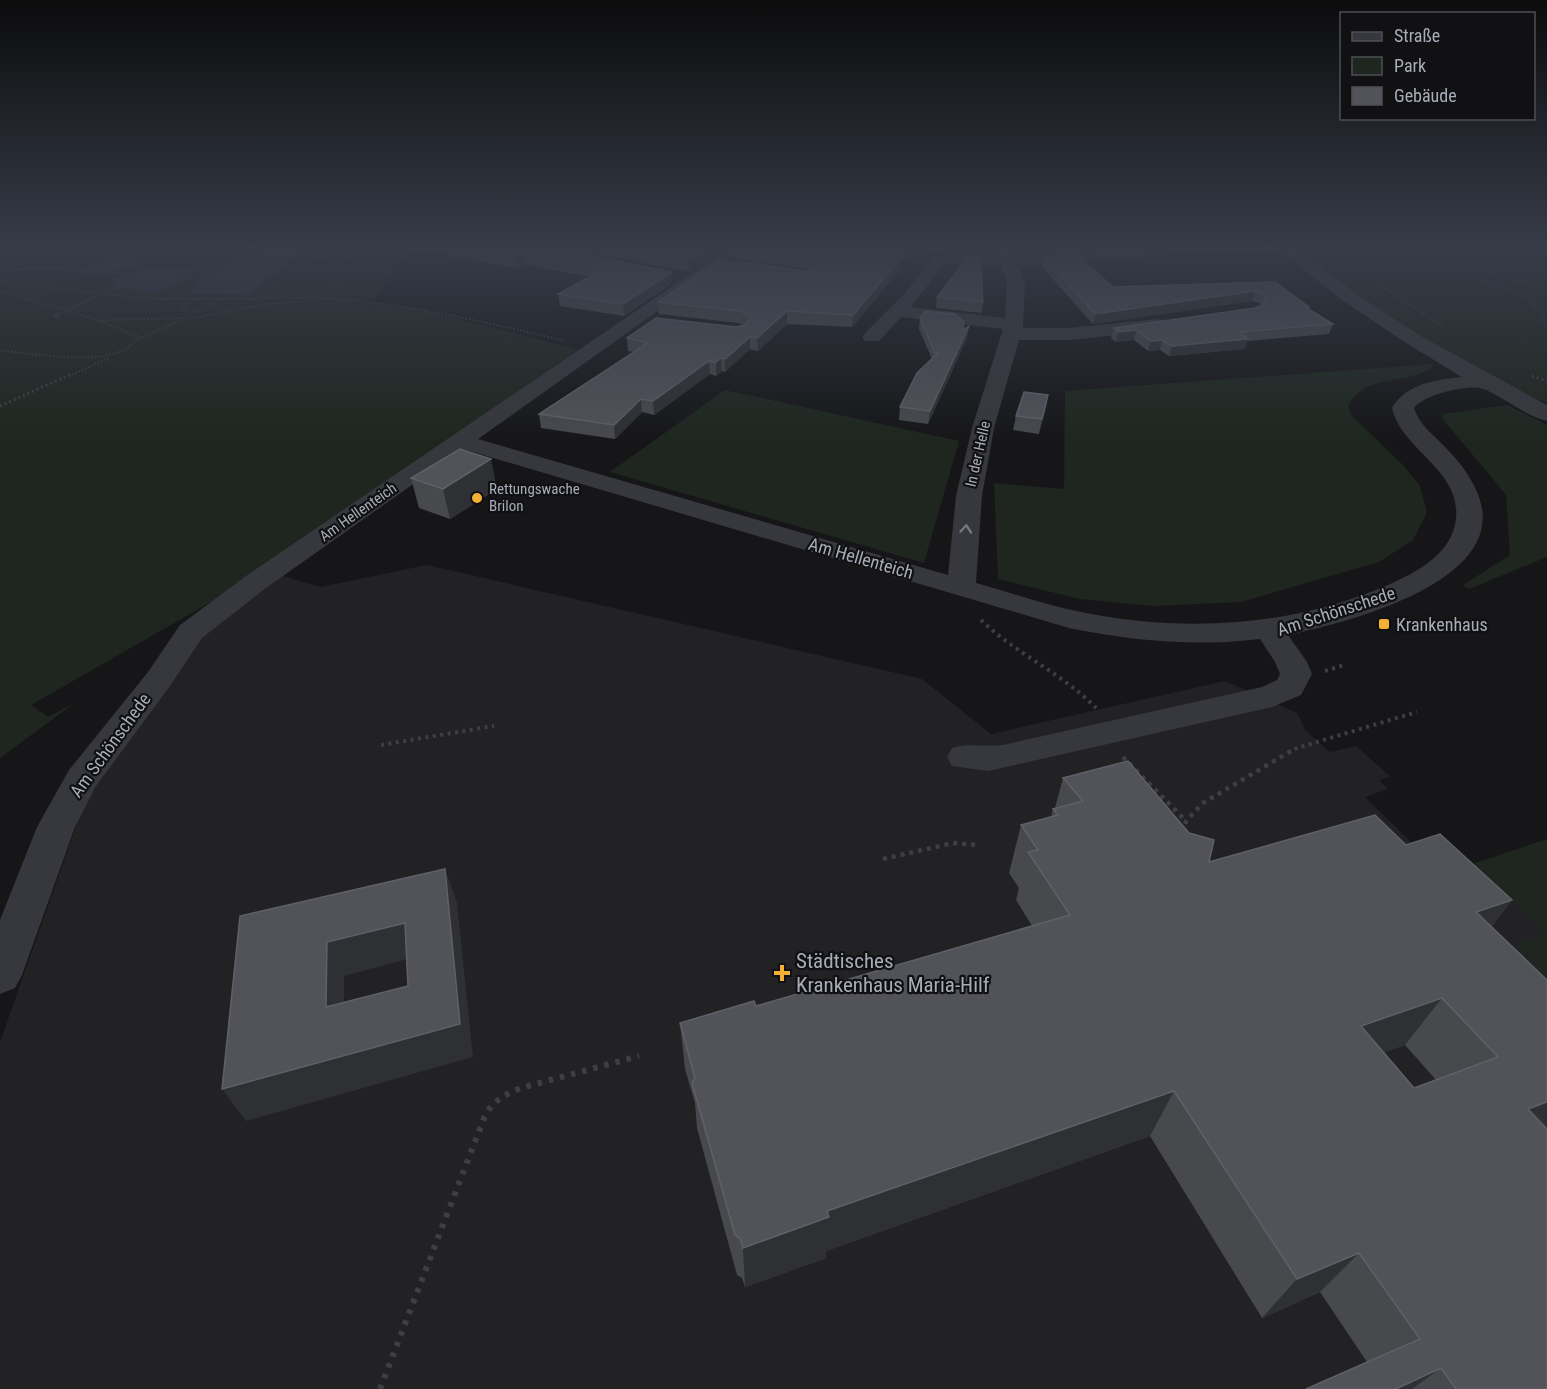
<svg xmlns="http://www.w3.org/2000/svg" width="1547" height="1389" viewBox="0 0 1547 1389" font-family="'Roboto Condensed',sans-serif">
<rect width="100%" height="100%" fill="#161618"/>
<path fill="#222225" d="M427,565L922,679L991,734L1225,681L1297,713L1306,731L1330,752L1356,746L1391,777L1379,780L1388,789L1365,797L1412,843L1440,833L1546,932L1531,954L1547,992V1389H0V1042L92,781L192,642L280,575L320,587Z"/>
<g fill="#1e261f" fill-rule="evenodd">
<path d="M0,249H267L240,256L190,293L250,295L300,252L294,251L297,249H445L434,254L408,250L374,300L351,302L418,309L579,349L237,587L31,705L48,717L76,702L0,758ZM127,259L135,261L136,264L101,275L75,274L76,271L98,262ZM187,267L196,268C171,288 144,291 114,285L115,283L110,282L146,268Z"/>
<path d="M1295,249H1547V404C1459,359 1370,314 1295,249Z"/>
<path d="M1434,364C1415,387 1363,371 1348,407L1352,416L1403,465L1420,486L1427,512L1413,540L1379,562L1241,602L1154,606L1080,599L998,579L994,483L1064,489L1065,391Z"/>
<path d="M725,390L959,441L924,563L610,472Z"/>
<path d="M1507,405L1547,425V557L1469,589L1463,585L1510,555L1506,495L1442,418L1443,414Z"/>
<path d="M1547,839V992L1531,955L1518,944L1546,932L1473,864Z"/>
</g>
<g fill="#2c353c">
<path d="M267,249H297L295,251H301L250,295L190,294C202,275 245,253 267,249Z"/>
<path d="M131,259L136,264L101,275L74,273L98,262Z"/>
<path d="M187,267L196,268C187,275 178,283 170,288C154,298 129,288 113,285L115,283L109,281L146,268Z"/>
</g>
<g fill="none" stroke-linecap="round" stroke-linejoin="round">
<g fill="#2c353c" fill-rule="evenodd">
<path d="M320,249H324L320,254L312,255L310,254L317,252Z"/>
<path d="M36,266L88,268L143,276L141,277C94,271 48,267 0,272V270Z"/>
<path d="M218,276H220V278L169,279L167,278L169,277Z"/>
<path d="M119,286L123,287L109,293L105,292Z"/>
<path d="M96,295L100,296L71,310L66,309Z"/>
<path d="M57,312L62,313L57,319L52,315Z"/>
</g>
<g stroke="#3d3f44" stroke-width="2" stroke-dasharray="1.5 2" stroke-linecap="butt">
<path d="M1451,249L1445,256L1456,265L1498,274L1547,290"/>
<path d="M1,253L11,249"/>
<path d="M0,255L29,249"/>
<path d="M0,257L62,249"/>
<path d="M305,258L357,257"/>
<path d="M1344,261L1442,326"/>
<path d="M1461,267C1493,295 1533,278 1547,330"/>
<path d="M0,282L151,299H256L264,298L314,249"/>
<path d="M0,291L95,319L137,336C135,340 132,345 129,347C104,366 31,354 0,350"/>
<path d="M103,291L130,281"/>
<path d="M264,298C367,294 465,317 565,341"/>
<path d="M324,298L365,249"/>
<path d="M191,301L179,310L202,311L216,301"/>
<path d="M102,320L194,318L268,304L305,301L307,297"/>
<path d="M137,340L179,321"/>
<path d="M69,376L109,358"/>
</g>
<g stroke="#3d3f44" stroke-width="3" stroke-dasharray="2 3" stroke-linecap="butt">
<path d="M1532,376L1547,381"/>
<path d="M0,406L72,374"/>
</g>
<g stroke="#3d3f44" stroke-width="4" stroke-dasharray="3 4.5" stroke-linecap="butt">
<path d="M981,620C1016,654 1062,673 1096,708"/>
<path d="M1325,671L1344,665"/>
<path d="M381,745L494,726"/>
<path d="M1288,753L1297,748L1417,712"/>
</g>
<g stroke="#3d3f44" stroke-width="4.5" stroke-dasharray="4 5" stroke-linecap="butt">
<path d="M1123,757L1186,821"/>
<path d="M1185,833L1186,821L1203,803L1291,751"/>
<path d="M883,859L953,843L978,845"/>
</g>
<path stroke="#3d3f44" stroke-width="6" stroke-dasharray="4.5 7" stroke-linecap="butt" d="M380,1389L484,1118C492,1101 504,1095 521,1088L639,1056"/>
<path fill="#37383d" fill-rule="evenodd" d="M727,249H745L478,439L948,575L956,496L972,428L1003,329L901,317L879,341H865L862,337L865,333L906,292L933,256L997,255L995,249H1011L1014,256L1116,249H1174L1172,252L1166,254L1018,266L1025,282L1023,328H1069L1158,319L1165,321L1167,325L1165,329L1158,331L1069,340H1019L994,428L982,496L976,583C1009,592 1042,604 1076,611C1181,633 1288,628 1388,585C1417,572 1452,554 1456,519C1461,469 1402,451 1392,408C1407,383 1435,380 1462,377L1406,343L1342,300L1279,249H1297L1355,293L1419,335L1547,405V421C1524,415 1505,398 1484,389C1470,383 1422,395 1414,408C1419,425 1434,435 1445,447C1458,460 1470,475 1477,492C1516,581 1345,623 1288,635L1307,662L1312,674L1301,695L1272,707L988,771L952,766L947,757L952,748C969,743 986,747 1003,745L1262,687L1277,680L1280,674L1275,662L1260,639C1195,647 1133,641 1069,628L463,449L266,588L202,638L170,686L96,786L75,827L22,975L15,988L0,994V920L37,827L69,770L148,672L180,625L246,576ZM944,264L1001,265L1007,282L1005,318L911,307Z"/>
</g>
<g fill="#47494d" fill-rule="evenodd">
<path d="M450,249H560L672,283L624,316L560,306L558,294L590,277L524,264L517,268L451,256Z"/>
<path d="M575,249H723L689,272Z"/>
<path d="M736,249L910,258L900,260L899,271L852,327L787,324L758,351L750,349L725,372L722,371L716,376L710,374L654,415L642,412L615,439L541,428L539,414L634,352L628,351L627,338L737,327L745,325L739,323L659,314L658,302L812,269L736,259Z"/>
<path d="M1029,249H1061V251L1032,253Z"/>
<path d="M1199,249H1253L1252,250Z"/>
<path d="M1043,257L1113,287L1275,282L1309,307L1308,309L1333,324L1329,334L1247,341L1244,349L1169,356L1160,350L1148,351L1134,340L1116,342L1111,338L1114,328L1255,308L1261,305L1259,303L1252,301L1093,324L1041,266Z"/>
<path d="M937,297L983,302L982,313L936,308Z"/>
<path d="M920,318L963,330L967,338L928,424L899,420L900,407L932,359L919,329Z"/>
<path d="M1048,395L1039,434L1013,430L1016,416Z"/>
<path d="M411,478L497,489L450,519L419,508Z"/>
<path d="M1063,778L1209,862L1406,845L1512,900L1491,927L1546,1128L1547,1389H1306L1367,1362L1320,1292L1262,1318L1150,1136L826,1251V1258L745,1287L742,1278L737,1275L697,1128L695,1103L685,1069L680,1023L756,1006L1032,926L1016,900L1019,888L1009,873L1021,825L1051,817L1053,809L1055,808ZM1405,1045L1436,1080L1414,1088L1384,1052Z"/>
</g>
<g fill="#2f3033">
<path d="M706,249H723L689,272L688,260Z"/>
<path d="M900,249H918L910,258L900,260L899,271L852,327L853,315Z"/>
<path d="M921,249H944L920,255Z"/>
<path d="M523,253L524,264L517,268L515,256Z"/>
<path d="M672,272V283L624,316L623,304Z"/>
<path d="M1255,291L1252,301L1093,324L1095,314Z"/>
<path d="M787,311V324L758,351L757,338Z"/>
<path d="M969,326L967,338L928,424L930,411Z"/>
<path d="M1136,330L1134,340L1116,342L1118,332Z"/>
<path d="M750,337V349L725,372V359Z"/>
<path d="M1248,339L1244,349L1169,356L1172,346Z"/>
<path d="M1162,340L1160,350L1148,351L1151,341Z"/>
<path d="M721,358L722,371L716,376V362Z"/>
<path d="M709,361L710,374L654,415L653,401Z"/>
<path d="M1048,395L1046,409L1039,434L1042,419Z"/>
<path d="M641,399L642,412L615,439L614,425Z"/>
<path d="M491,459L497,489L450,519L443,489Z"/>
<path d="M445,869L457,903L473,1057L246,1121L222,1089L460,1024Z"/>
<path d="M1512,900L1474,948L1476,912Z"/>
<path d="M405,923L419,956L344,976V1040L326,1007L327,942Z"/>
<path d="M1442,998L1405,1045L1328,1072L1361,1026Z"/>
<path d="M1174,1091L1150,1136L826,1251V1258L745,1287L743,1248L827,1211Z"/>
<path d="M1547,1102V1127L1483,1153L1528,1109Z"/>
<path d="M1359,1253L1320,1292L1262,1318L1297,1279Z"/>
<path d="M1441,1368L1412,1389H1396Z"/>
</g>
<g fill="#525359" stroke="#5f6168" stroke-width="1.5" fill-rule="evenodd">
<path d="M470,249H560L672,272L623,304L558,294L606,268L523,253L515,256Z"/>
<path d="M629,249H706L688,260Z"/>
<path d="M739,249H903H900V260L853,315L787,311L757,338L750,337L725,359L721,358L716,362L709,361L653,401L641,399L614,425L539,414L648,343L627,338L656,318L737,327L747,324L750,317L745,313L738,311L658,302L717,261L753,263L806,271L814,269L818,264L813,257Z"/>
<path d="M1077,255L1113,287L1275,282L1309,307H1305L1333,324L1239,332L1248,339L1172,346L1162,340L1151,341L1136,330L1118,332L1114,328L1255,308L1263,305L1266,298L1262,293L1255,291L1095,314L1043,257Z"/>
<path d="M968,257H980L983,302L937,297Z"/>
<path d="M926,311L954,314L964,322L963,330L969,326L930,411L900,407L917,373L938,353H935L920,318Z"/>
<path d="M1024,392L1048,395L1042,419L1016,416Z"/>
<path d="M460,449L491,459L443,489L411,478Z"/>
<path d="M1128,761L1189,833L1214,840L1209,862L1375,815L1406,845L1440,834L1512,900L1476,912L1547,980V1102L1528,1109L1547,1129V1389H1456L1441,1368L1396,1389H1306L1420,1339L1359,1253L1297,1279L1174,1091L827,1211L829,1217L743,1248L740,1238L735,1235L692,1083L695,1078L680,1023L754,1001L756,1006L1070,915L1028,852L1038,850L1021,825L1058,815L1053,809L1083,801L1063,778ZM1442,998L1498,1057L1414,1088L1361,1026Z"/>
<path d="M445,869L460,1024L222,1089L240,916ZM405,923L408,986L326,1007L327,942Z"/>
</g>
<defs><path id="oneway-chevron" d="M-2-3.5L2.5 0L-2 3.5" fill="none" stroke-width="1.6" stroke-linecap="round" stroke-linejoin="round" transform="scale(1.5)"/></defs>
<use stroke="#757881" href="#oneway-chevron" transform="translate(966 529) rotate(-85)"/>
<linearGradient id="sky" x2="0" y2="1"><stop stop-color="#0c0c0d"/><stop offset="0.56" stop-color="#363c48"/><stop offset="1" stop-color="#363c48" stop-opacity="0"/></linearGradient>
<rect width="1547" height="443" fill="url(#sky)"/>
<g fill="#f2b134" stroke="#111113" stroke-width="2">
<circle cx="477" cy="498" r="6"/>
<rect x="1378" y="618" width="12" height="12" rx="3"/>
<path d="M779 964h6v6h6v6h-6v6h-6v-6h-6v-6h6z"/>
</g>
<g text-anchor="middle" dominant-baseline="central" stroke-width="4.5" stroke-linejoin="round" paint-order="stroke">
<g font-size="15" fill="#a8adb8" stroke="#111113">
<text transform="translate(978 454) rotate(-77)">In der Helle</text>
<text transform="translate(358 512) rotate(-35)">Am Hellenteich</text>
</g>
<g font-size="15" fill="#a8adb8" stroke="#111113" text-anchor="start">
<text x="489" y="489">Rettungswache<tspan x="489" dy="17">Brilon</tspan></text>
</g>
<g font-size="18" fill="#a8adb8" stroke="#111113">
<text transform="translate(861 558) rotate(16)">Am Hellenteich</text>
<text transform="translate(1336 611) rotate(-18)">Am Schönschede</text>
<text transform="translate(110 745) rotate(-54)">Am Schönschede</text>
</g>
<g font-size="18" fill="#a8adb8" stroke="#111113" text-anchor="start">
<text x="1396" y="624">Krankenhaus</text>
</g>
<g font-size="21" fill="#a8adb8" stroke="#111113" text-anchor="start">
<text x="796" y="961">Städtisches<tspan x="796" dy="24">Krankenhaus Maria-Hilf</tspan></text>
</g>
</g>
<rect x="1340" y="12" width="195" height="108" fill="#111113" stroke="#4d4f55" stroke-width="1.5"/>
<rect x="1352" y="32" width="30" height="9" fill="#37383d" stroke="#4d4f55" stroke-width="1.5"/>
<text x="1394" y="42" font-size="18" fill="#a8adb8">Straße</text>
<rect x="1352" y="57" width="30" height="18" fill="#1e261f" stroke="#4d4f55" stroke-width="1.5"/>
<text x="1394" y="72" font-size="18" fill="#a8adb8">Park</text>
<rect x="1352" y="87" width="30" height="18" fill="#525359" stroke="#4d4f55" stroke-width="1.5"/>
<text x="1394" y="102" font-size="18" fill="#a8adb8">Gebäude</text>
</svg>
